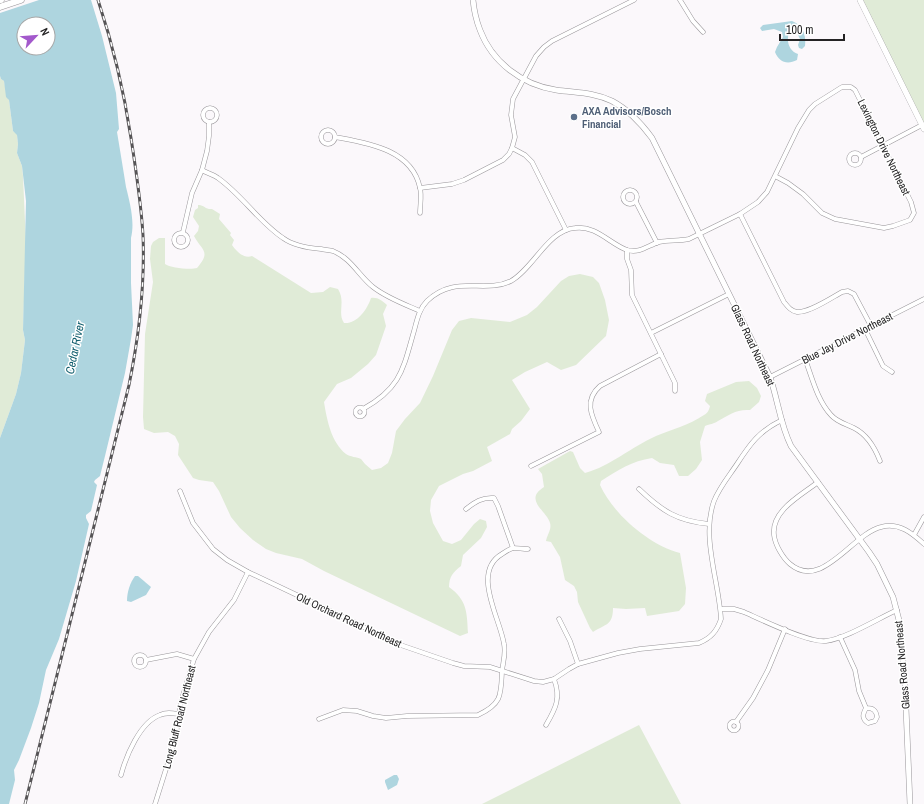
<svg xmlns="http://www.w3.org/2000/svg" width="924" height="804" viewBox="0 0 924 804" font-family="'Archivo Narrow',sans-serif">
<rect width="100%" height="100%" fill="#fbf8fb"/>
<g fill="#e0ebd7">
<path d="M860,0H924V129Z"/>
<path d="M0,76L1,79L4,81L7,96L9,100L13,131L17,134L18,144L17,153L22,166L23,176L26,244L23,330L25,340L21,373L16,394L0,438Z"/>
<path d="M198,205C203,204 206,210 212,209L220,214L219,219L231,233L230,235L234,240L232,245C237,252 244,259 252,256L311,293L323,292L330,287L338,289C346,302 337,312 344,323C357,324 367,310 371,298C378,297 382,301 387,305L383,314L386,326L376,355L368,364L351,378L337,384L324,402C327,420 331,442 346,454C350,457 357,457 361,459L365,464L372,470L381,468L388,463L392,453L396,431L405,419L420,403L433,376L452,330L459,321L471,318L510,322L527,315L537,307L561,281L569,276L580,274L593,277L599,283L605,300L609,320L606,336L576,365L561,370L547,362L525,372L512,380L530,409L521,421L512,429L510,434L487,447L492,461L473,471L463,474L439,486L431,500L430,511L433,523L443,541L452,544L461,540L474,524L480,519L486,521L487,527L481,538L463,555L461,566C453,572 449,577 449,587C467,600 467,612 468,633L460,636L324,571L302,559L276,553L266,549L253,540L240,528L231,517L219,491L213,482L199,480L193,478L178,455L179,444L175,436L168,432L154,433L144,429L143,417L145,334L153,282L150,259L151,246L153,242L159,238H165V264C170,268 191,270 197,268C212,251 201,250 194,236L198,231L199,226L193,217L195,210L198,208Z"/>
<path d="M749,381L757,388L761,396L759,402L750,410C736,409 729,415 718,421C714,424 710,424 705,426L700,442L702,460L696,469L688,476H679L674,465L660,463L652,458C632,461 618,470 601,481L600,485C613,514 649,545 680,553L686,588L685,604L679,611L647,616L645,608L626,609L613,608C613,625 606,624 593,632L590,628L578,602L577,592L574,586L565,580L560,557L551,542L546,541C547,535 552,529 550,523C547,511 523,500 544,487L542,474L538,469L570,451L573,452L580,468L585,473C611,466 631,447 656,436C671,430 689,425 704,415C708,413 709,410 710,406L705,401L707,394L736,382Z"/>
<path d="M639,725L681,804H482Z"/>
</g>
<g fill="#aed5df" fill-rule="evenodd">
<path d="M0,0H91L102,36L116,93L119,129L117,132C120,150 123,168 126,187C130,203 135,222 131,238V283L133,325L131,339L125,373L105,456L100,476L95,480L94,482L97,485L91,511L86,515V518L89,524L76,581L59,639L46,670L39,703L31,728L19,760L14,770L15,780L9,804H0V438L16,394L21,373L25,340L23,330L26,201L22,166L17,153L18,144L17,135L13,131L9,100L6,97L4,81L1,79L0,76ZM24,24H48V48H24Z"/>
<path d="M792,21C804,26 806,35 805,46L802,49L799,48L798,45L800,39L797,33L794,31L789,33C786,41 789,51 798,54L797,60C787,65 779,62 775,52L777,47L783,37L782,32L774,29L762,31L760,28L763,25Z"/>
<path d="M135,576H138L151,587L146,595L131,602L127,601C127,592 130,583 135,576Z"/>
<path d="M394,775H397L399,779L397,785L388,790L385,782V780Z"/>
</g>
<path fill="#fbf8fb" d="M0,0H39L0,13Z"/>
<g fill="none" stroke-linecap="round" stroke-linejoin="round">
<defs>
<g id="minor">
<path d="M680,0L693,21L703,32"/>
<circle cx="210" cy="115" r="7"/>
<circle cx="328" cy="137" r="7"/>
<path d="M335,137C367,143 412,149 420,188C422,195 420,205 420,213"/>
<path d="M512,148L525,155L532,162L566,230"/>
<circle cx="855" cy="159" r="6"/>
<path d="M861,157L922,125"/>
<path d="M202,170C207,173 214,175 218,178C242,195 259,222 283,238C294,246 308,248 321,249C325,250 329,250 333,251C351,258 359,276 373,287C387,298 404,304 420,311"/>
<path d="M420,188L452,184L464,180L503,160L509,154L512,148L515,137L511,115L513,99L536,56L544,47L552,41L634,0"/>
<circle cx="630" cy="197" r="7"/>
<path d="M636,202L657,243"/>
<path d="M740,214L784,302C788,307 791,311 797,312C809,313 831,298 842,292L848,291L854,294L871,326"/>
<path d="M183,232L192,193L202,170L207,151L209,136V122"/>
<circle cx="181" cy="240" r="7"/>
<path d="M627,250V259L631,270L632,295L675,383V391"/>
<path d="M865,329L883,366L892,372"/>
<path d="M651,333L729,294"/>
<path d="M805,359C812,377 817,400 831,415C837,422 846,424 854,428C868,435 875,448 880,461"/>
<path d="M770,377L924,299"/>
<circle cx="360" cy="412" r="4.5"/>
<path d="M363,409C401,388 403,369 414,331C417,320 419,309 427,301C455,274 484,294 511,281C533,269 548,230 575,228C596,225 610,244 627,250C639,254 649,245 659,242C669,240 679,241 689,239L740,214L758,202L767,192L798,128L809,110L815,104L842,87H851L855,90L911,202L914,213L910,220L893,226L884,228L835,219L822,213L803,194L788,183L775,176"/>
<path d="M531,466L599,432C591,415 584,400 600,386L661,354"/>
<path d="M818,482C802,495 771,510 774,535C775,545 783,558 790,564C822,591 852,534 881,527C899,522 912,533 924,544"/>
<path d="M639,489C662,511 677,521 709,524"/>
<path d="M180,491L193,523L213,549L227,560L248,572L356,623L389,641L453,663L464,666L490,667L534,681L543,682L554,679L569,669L578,664L618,653L640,649L699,643C711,638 717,631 721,619C719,581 701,537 714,501C719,488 729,476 737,464C750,444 759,431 782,420"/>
<path d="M466,509C475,502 482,497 494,498L498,506L513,548"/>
<path d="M914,535L924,517"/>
<path d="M721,609H734L744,612C762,620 809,643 826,641C845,639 879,618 897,610"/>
<path d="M559,619L570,641L578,664"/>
<path d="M840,637L855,670L859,691L866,708C863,714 861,718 868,723L875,721L877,717C876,710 873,708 866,708"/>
<circle cx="140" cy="661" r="6"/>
<path d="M146,660L177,654L194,659"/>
<path d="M319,719L343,710L357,711L373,716L386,718L407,716L478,715C502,704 501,695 502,671C503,662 506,654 504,644C500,618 471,572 502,554C505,552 509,549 513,548C518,548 523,549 528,549"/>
<circle cx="734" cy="726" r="4.5"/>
<path d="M736,722L753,698L768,670L785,629"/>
<path d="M546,725C556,708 561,698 554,679"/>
<path d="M121,775C126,756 140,722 160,715C166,712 172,713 179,714"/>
<path d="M155,804L172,750L176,734L181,702L194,659L209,632L234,600L248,572"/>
</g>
<path id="tertiary" d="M473,0C474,10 476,20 480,30C492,62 522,85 556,90C576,93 593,92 612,101C629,110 641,123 652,138L770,377C778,400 780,424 791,446L869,552L877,564L893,597L900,624L905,684L910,804"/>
<path id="secondary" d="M860,0L924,129"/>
<g id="primary">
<path d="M0,0H1"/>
<path d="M0,7L21,0"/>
</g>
</defs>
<use href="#minor" stroke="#99969a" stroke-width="5"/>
<use href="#tertiary" stroke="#99969a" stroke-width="6"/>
<use href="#secondary" stroke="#99969a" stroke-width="6"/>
<use href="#primary" stroke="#99969a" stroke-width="7"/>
<use href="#minor" stroke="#fff" stroke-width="4"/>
<use href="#tertiary" stroke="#fff" stroke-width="5"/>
<use href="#secondary" stroke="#fff" stroke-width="5.5"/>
<use href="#primary" stroke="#fff" stroke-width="6"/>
<defs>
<path id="rail" d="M25,804L129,385C139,336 145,285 143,235C141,202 136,170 131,138C124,92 113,45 98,0"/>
</defs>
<use href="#rail" stroke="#565456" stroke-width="3"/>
<use href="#rail" stroke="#fff" stroke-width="1.5" stroke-dasharray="4.5" stroke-linecap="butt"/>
</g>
<circle fill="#5c6f8a" stroke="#fff" stroke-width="1.5" cx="574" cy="117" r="4"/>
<g text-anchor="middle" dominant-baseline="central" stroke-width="3" stroke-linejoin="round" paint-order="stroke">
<g font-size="11" font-weight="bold" fill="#4e5e75" stroke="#fff" text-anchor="start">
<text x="582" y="111">AXA Advisors/Bosch<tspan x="582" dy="13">Financial</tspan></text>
</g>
<g font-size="11" fill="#242324" stroke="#fff">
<text transform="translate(884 147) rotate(64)">Lexington Drive Northeast</text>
<text transform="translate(847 338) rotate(-27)">Blue Jay Drive Northeast</text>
<text transform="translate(753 345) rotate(65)">Glass Road Northeast</text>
<text transform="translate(349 620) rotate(25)">Old Orchard Road Northeast</text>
<text transform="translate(902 665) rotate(-95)">Glass Road Northeast</text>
<text transform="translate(179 717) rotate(-76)">Long Bluff Road Northeast</text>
</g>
<g font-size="12" font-style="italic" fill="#156170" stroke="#fff">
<text transform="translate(75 348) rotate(-78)">Cedar River</text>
</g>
</g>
<g transform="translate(36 36) rotate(64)"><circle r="19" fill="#ffffff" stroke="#a7a7a7"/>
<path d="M0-3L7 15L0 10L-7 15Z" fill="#a359cc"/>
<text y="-6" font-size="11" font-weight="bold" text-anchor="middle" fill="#242324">N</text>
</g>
<path d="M780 34v6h64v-6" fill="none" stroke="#242324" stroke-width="2"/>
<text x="786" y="34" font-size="12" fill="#242324" stroke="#ffffff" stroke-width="3" paint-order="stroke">100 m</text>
</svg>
